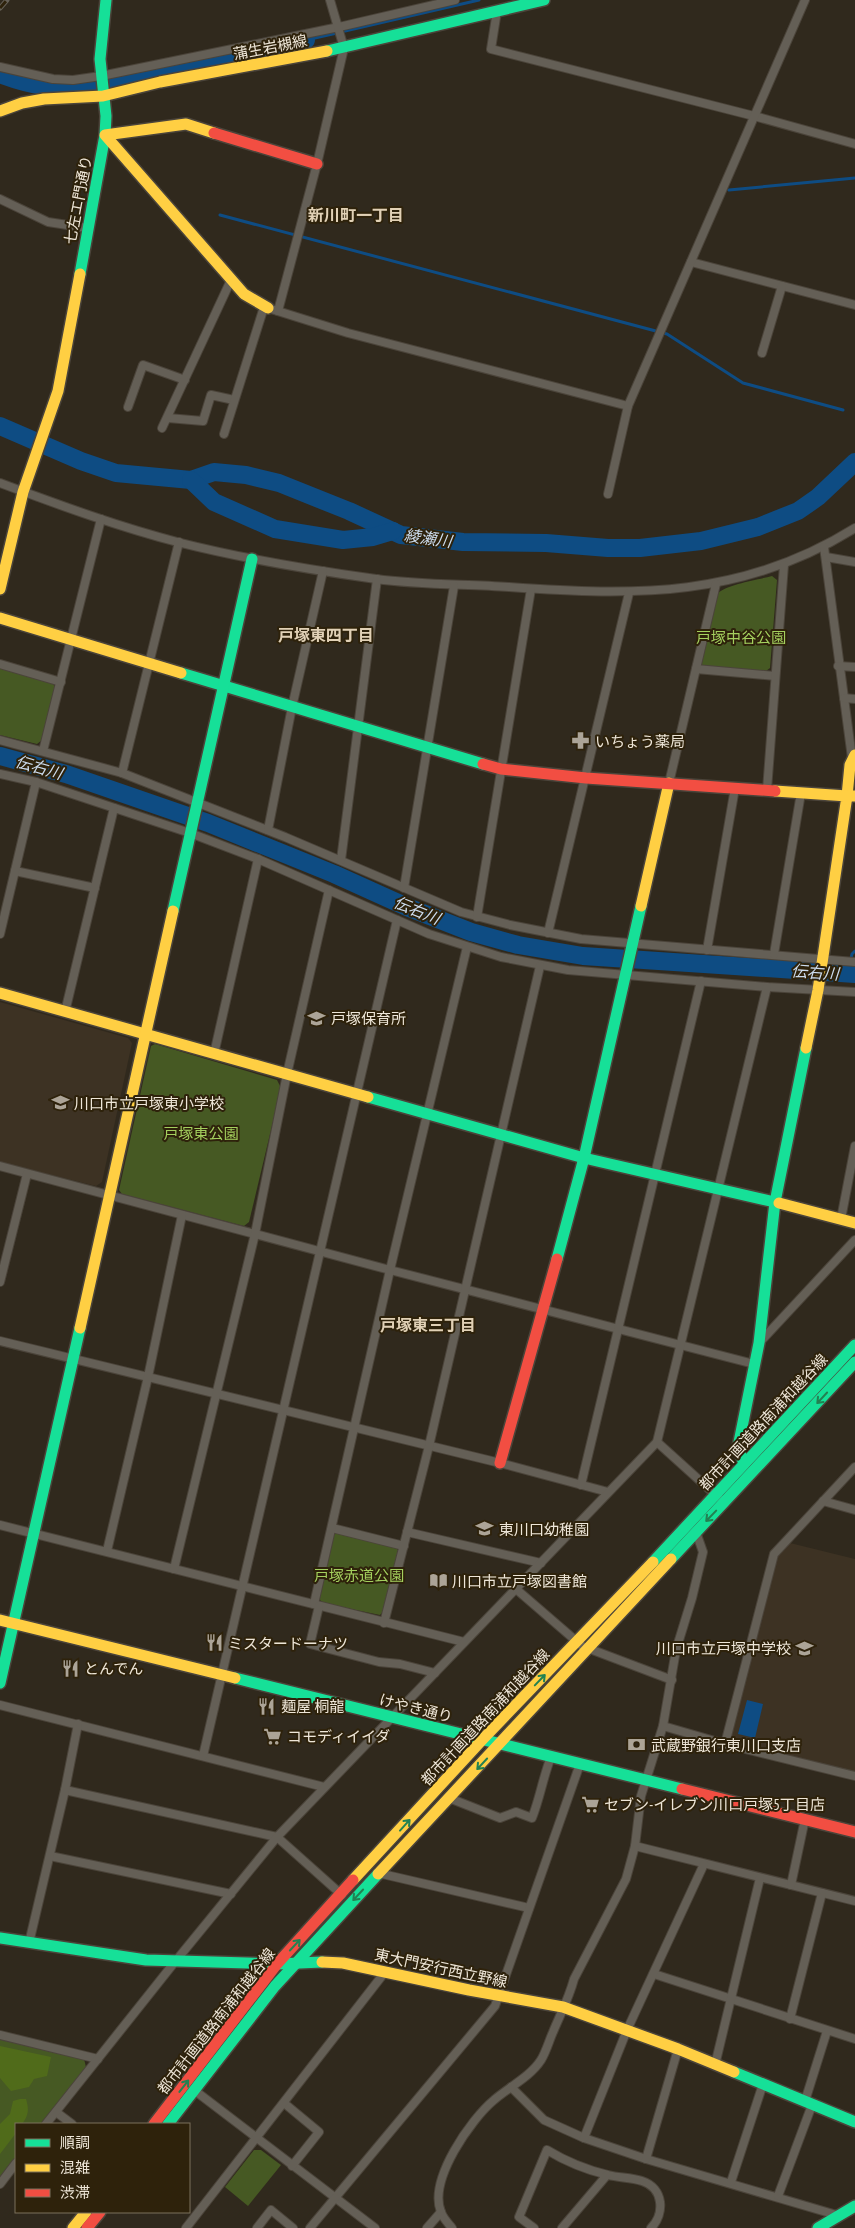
<svg xmlns="http://www.w3.org/2000/svg" width="855" height="2228" viewBox="0 0 855 2228" font-family="'PT Sans Narrow','Noto Sans JP',sans-serif">
<rect width="100%" height="100%" fill="#30291d"/>
<g fill="#3d3223">
<path d="M0,1002L128,1038L132,1043L102,1182L96,1186L0,1162Z"/>
<path d="M790,1543L855,1559V1772L735,1742L731,1737L778,1554Z"/>
</g>
<g fill="#465923">
<path d="M772,576L777,580L770,668L766,671L703,668L701,665L718,593C728,584 757,580 772,576Z"/>
<path d="M0,668L53,684L55,687L42,740L37,744L0,735Z"/>
<path d="M155,1044L277,1080L281,1088L249,1222L244,1226L122,1194L119,1190L151,1046Z"/>
<path d="M337,1532L395,1547L399,1551L384,1610L380,1615L322,1603L319,1598L333,1535Z"/>
<path d="M0,2039L84,2059L86,2067L42,2124H16V2157L0,2178Z"/>
<path d="M254,2150H261L281,2165L248,2206L225,2187Z"/>
</g>
<g fill="#506b1a">
<path d="M0,2046L51,2057L47,2076L34,2079L29,2087L11,2091L0,2078Z"/>
<path d="M20,2099H26C29,2109 29,2115 22,2124H16V2133L0,2154V2124L10,2114L13,2101Z"/>
</g>
<path fill="#0e4c83" d="M747,1700L763,1704L755,1738L738,1734Z"/>
<g fill="none" stroke-linecap="round" stroke-linejoin="round">
<g stroke="#0e4c83" stroke-width="3">
<path d="M345,31L479,0"/>
<path d="M306,40L337,33"/>
<path d="M729,190L855,178"/>
<path d="M220,215L667,334L743,383L843,410"/>
<path d="M847,974L852,954L855,951"/>
</g>
<g stroke="#0e4c83" stroke-width="18">
<path d="M0,74C28,85 64,92 94,86"/>
<path d="M109,83L273,49L306,40"/>
<path d="M0,426L81,461L116,473L191,480L214,472L246,475L279,483L349,511L401,535L463,542L546,543L608,548H640L701,541L758,527L798,511L818,497L855,462"/>
<path d="M191,480L214,502L275,529L343,540L373,537L393,531"/>
<path d="M0,756L66,774L208,823L334,874L407,907L471,932L518,945L583,956L855,974"/>
</g>
<defs>
<g id="street">
<path d="M497,11L491,49L754,116L855,144"/>
<path d="M0,67L53,79L73,80L101,76L339,27L455,0"/>
<path d="M0,199L48,222L87,228"/>
<path d="M691,262L855,305"/>
<path d="M268,308L348,333L628,406"/>
<path d="M278,311L317,164L344,48L330,0"/>
<path d="M762,353L782,286"/>
<path d="M128,407L143,365L185,380"/>
<path d="M168,418L203,421L211,395L234,400"/>
<path d="M162,428L231,280"/>
<path d="M224,434L264,307"/>
<path d="M0,483C59,505 119,527 181,543C245,559 311,570 376,579C420,585 465,584 509,587C636,596 743,598 855,528"/>
<path d="M608,494L628,406L805,0"/>
<path d="M824,547L852,758"/>
<path d="M826,557L855,562"/>
<path d="M0,664L61,682"/>
<path d="M838,666L855,667"/>
<path d="M696,669L775,676"/>
<path d="M844,698L855,699"/>
<path d="M0,740L122,773L285,837L461,912L510,925L581,939L855,962"/>
<path d="M43,751L101,519"/>
<path d="M122,773L179,542"/>
<path d="M0,774L36,782L190,833L258,859L429,934L501,957L568,970L767,987L855,992"/>
<path d="M669,783L716,584"/>
<path d="M767,790L784,565"/>
<path d="M268,830L292,707L323,571"/>
<path d="M341,860L377,579"/>
<path d="M15,871L95,888"/>
<path d="M404,888L454,586"/>
<path d="M477,917L531,589"/>
<path d="M548,933L629,593"/>
<path d="M0,934L36,782"/>
<path d="M707,950L735,788"/>
<path d="M774,954L801,793"/>
<path d="M65,1012L114,808"/>
<path d="M214,1054L258,859"/>
<path d="M0,1166L390,1270L754,1364"/>
<path d="M841,1219L855,1146"/>
<path d="M0,1282L27,1174"/>
<path d="M0,1341L500,1463L608,1492"/>
<path d="M759,1343L855,1240"/>
<path d="M657,1442L719,1498"/>
<path d="M581,1485L701,981"/>
<path d="M823,1501L855,1510"/>
<path d="M0,1525L464,1642"/>
<path d="M332,1528L404,1546"/>
<path d="M407,1532L541,1563"/>
<path d="M107,1551L148,1377L182,1215"/>
<path d="M174,1569L255,1234L287,1074L329,890"/>
<path d="M516,1589L582,1646L672,1680"/>
<path d="M314,1604L390,1270L467,947"/>
<path d="M319,1606L310,1644L379,1662L400,1664L435,1673"/>
<path d="M384,1623L429,1446L540,966"/>
<path d="M0,1705L324,1787"/>
<path d="M663,1726L725,1744L855,1776"/>
<path d="M725,1744L774,1554L855,1467"/>
<path d="M203,1756L397,920"/>
<path d="M65,1790L277,1837L342,1895"/>
<path d="M449,1798L500,1818L516,1812L532,1818C540,1798 543,1777 551,1757"/>
<path d="M635,1846L855,1901"/>
<path d="M50,1856L231,1894"/>
<path d="M378,1873L529,1908"/>
<path d="M791,1885L805,1819"/>
<path d="M29,1943L65,1790L78,1724"/>
<path d="M654,1974L855,2039"/>
<path d="M790,2019L822,1893"/>
<path d="M0,2035L98,2059"/>
<path d="M715,2065L760,1878"/>
<path d="M511,2087L544,2120L584,2138L646,2159L840,2216"/>
<path d="M194,2090L375,2228"/>
<path d="M805,2101L827,2031"/>
<path d="M284,2103L319,2132L292,2166"/>
<path d="M56,2112L72,2124"/>
<path d="M46,2124L170,1968L277,1837L657,1442L767,987"/>
<path d="M584,2138L627,2030L704,1864"/>
<path d="M646,2159L678,2049"/>
<path d="M731,2182L763,2084"/>
<path d="M0,2184L16,2163"/>
<path d="M778,2196L812,2105"/>
<path d="M186,2228L385,1972"/>
<path d="M257,2228L271,2210L293,2228"/>
<path d="M310,2228L495,2006L580,1764"/>
<path d="M427,2228L441,2212"/>
<path d="M452,2228C448,2223 443,2218 441,2212C428,2180 471,2119 494,2100C509,2087 530,2077 541,2060C546,2052 549,2041 553,2032C560,2015 569,1998 574,1979L626,1879L635,1846L641,1796L663,1726L676,1650L692,1598L703,1552L696,1532"/>
<path d="M534,2228L519,2217L547,2150C565,2161 587,2170 608,2175C619,2178 631,2177 642,2181C664,2188 665,2214 651,2228"/>
<path d="M562,2228L607,2175"/>
</g>
<g id="fast">
<path d="M327,51L544,0"/>
<path d="M80,274L105,135L106,116L100,59L106,0"/>
<path d="M181,673L483,764"/>
<path d="M173,911L252,559"/>
<path d="M368,1097L584,1158L779,1203"/>
<path d="M557,1259L584,1158L641,906"/>
<path d="M744,1464L738,1447L759,1343L775,1202L806,1048"/>
<path d="M671,1559L855,1362"/>
<path d="M653,1562L855,1345"/>
<path d="M235,1678L682,1789"/>
<path d="M0,1683L80,1328"/>
<path d="M0,1938L146,1960L277,1964L322,1962"/>
<path d="M734,2072L855,2122"/>
<path d="M168,2124L275,1986L378,1874"/>
<path d="M818,2228L855,2206"/>
</g>
<g id="slow">
<path d="M0,111L22,103L44,99L103,96L160,82L327,51"/>
<path d="M214,133L186,124L105,135L244,294L268,308"/>
<path d="M0,589L23,492L58,391L80,274"/>
<path d="M0,618L181,673"/>
<path d="M855,755L850,765L847,796H855"/>
<path d="M775,791L847,796L818,990L806,1048"/>
<path d="M641,906L669,783"/>
<path d="M0,993L368,1097"/>
<path d="M779,1203L855,1223"/>
<path d="M80,1328L173,911"/>
<path d="M0,1620L235,1678"/>
<path d="M378,1874L671,1559"/>
<path d="M353,1880L482,1740L653,1562"/>
<path d="M322,1962L343,1963L469,1990L563,2007L678,2049L734,2072"/>
<path d="M73,2228L86,2212"/>
</g>
<g id="jam">
<path d="M214,133L317,164"/>
<path d="M483,764L501,769L586,778L775,791"/>
<path d="M500,1463L557,1259"/>
<path d="M682,1789L855,1832"/>
<path d="M154,2124L277,1964L353,1880"/>
<path d="M87,2228L100,2212"/>
</g>
</defs>
<use href="#street" stroke="#4b443a" stroke-width="10"/>
<use href="#fast" stroke="#4b443a" stroke-width="14"/>
<use href="#slow" stroke="#4b443a" stroke-width="14"/>
<use href="#jam" stroke="#4b443a" stroke-width="14"/>
<use href="#street" stroke="#645f56" stroke-width="8"/>
<use href="#fast" stroke="#16e098" stroke-width="11"/>
<use href="#slow" stroke="#ffcf43" stroke-width="11"/>
<use href="#jam" stroke="#f24e42" stroke-width="11"/>
<defs>
<path id="rail" d="M0,8L7,0"/>
</defs>
<use href="#rail" stroke="#656057" stroke-width="5"/>
<use href="#rail" stroke="#2e220b" stroke-width="3" stroke-dasharray="9" stroke-linecap="butt"/>
</g>
<defs><path id="oneway-shaft" d="M-6 0H5M1.5-3L5.5 0L1.5 3" fill="none" stroke-width="1.6" stroke-linecap="round" stroke-linejoin="round" transform="scale(1.25)"/></defs>
<g stroke="#228152">
<use href="#oneway-shaft" transform="translate(822 1398) rotate(133)"/>
<use href="#oneway-shaft" transform="translate(711 1516) rotate(134)"/>
<use href="#oneway-shaft" transform="translate(540 1680) rotate(-46)"/>
<use href="#oneway-shaft" transform="translate(482 1764) rotate(133)"/>
<use href="#oneway-shaft" transform="translate(405 1825) rotate(-48)"/>
<use href="#oneway-shaft" transform="translate(358 1895) rotate(133)"/>
<use href="#oneway-shaft" transform="translate(295 1945) rotate(-47)"/>
<use href="#oneway-shaft" transform="translate(184 2086) rotate(-52)"/>
</g>
<defs>
<symbol id="pharmacy-bare" viewBox="-9 -9 18 18"><path d="M-2-6h4v4h4v4h-4v4h-4v-4h-4v-4h4Z" fill="#aca497" stroke="#2e220b" stroke-width="2.5" paint-order="stroke"/></symbol>
<symbol id="school-bare" viewBox="-9 -9 18 18"><path d="M0-5L7-2L0 1L-7-2ZM-4 1L0 2.5L4 1V4Q0 6-4 4Z" fill="#aca497" stroke="#2e220b" stroke-width="2.5" paint-order="stroke"/></symbol>
<symbol id="library-bare" viewBox="-9 -9 18 18"><path d="M-6-4Q-3-5.5-.7-3.5V5Q-3 3-6 4ZM6-4Q3-5.5 .7-3.5V5Q3 3 6 4Z" fill="#aca497" stroke="#2e220b" stroke-width="2.5" paint-order="stroke"/></symbol>
<symbol id="restaurant-bare" viewBox="-9 -9 18 18"><path d="M-5-6h1v4h1v-4h1v4h1v-4h1v5L-1.5 .5V6h-2V.5L-5-1ZM5-6V6H3V1.5H1.5Q1.5-4 5-6Z" fill="#aca497" stroke="#2e220b" stroke-width="2.5" paint-order="stroke"/></symbol>
<symbol id="supermarket-bare" viewBox="-9 -9 18 18"><path d="M-6-5.5h2.5l.6 2H6L4.5 2H-2.5L-4.4-4H-6ZM-1.5 3.2a1.3 1.3 0 1 0 .1 0ZM3 3.2a1.3 1.3 0 1 0 .1 0Z" fill="#aca497" stroke="#2e220b" stroke-width="2.5" paint-order="stroke"/></symbol>
<symbol id="bank-bare" viewBox="-9 -9 18 18"><path d="M-6-4H6V4H-6ZM0-2.3a2.3 2.3 0 1 0 0 4.6a2.3 2.3 0 1 0 0-4.6Z" fill="#aca497" stroke="#2e220b" stroke-width="2.5" paint-order="stroke"/></symbol>
</defs>
<g fill-rule="evenodd">
<use href="#pharmacy-bare" x="568" y="728" width="25" height="25"/>
<use href="#school-bare" x="304" y="1006" width="25" height="25"/>
<use href="#school-bare" x="48" y="1090" width="25" height="25"/>
<use href="#school-bare" x="472" y="1516" width="25" height="25"/>
<use href="#library-bare" x="426" y="1568" width="25" height="25"/>
<use href="#restaurant-bare" x="202" y="1630" width="25" height="25"/>
<use href="#school-bare" x="792" y="1636" width="25" height="25"/>
<use href="#restaurant-bare" x="58" y="1656" width="25" height="25"/>
<use href="#restaurant-bare" x="254" y="1694" width="25" height="25"/>
<use href="#supermarket-bare" x="260" y="1724" width="25" height="25"/>
<use href="#bank-bare" x="624" y="1732" width="25" height="25"/>
<use href="#supermarket-bare" x="578" y="1792" width="25" height="25"/>
</g>
<g text-anchor="middle" dominant-baseline="central" stroke-width="4" stroke-linejoin="round" paint-order="stroke">
<g font-size="15" fill="#eee6d8" stroke="#2e220b">
<text transform="translate(270 47) rotate(-11)">蒲生岩槻線</text>
<text transform="translate(78 200) rotate(-79)">七左エ門通り</text>
<text transform="translate(763 1422) rotate(-47)">都市計画道路南浦和越谷線</text>
<text transform="translate(416 1708) rotate(14)">けやき通り</text>
<text transform="translate(485 1717) rotate(-47)">都市計画道路南浦和越谷線</text>
<text transform="translate(441 1968) rotate(12)">東大門安行西立野線</text>
<text transform="translate(216 2021) rotate(-52)">都市計画道路南浦和越谷線</text>
</g>
<g font-size="15" fill="#a4d05e" stroke="#2e220b">
<text x="741" y="637">戸塚中谷公園</text>
<text x="201" y="1133">戸塚東公園</text>
<text x="359" y="1575">戸塚赤道公園</text>
</g>
<g font-size="15" fill="#eee6d8" stroke="#2e220b" text-anchor="start">
<text x="595" y="741">いちょう薬局</text>
<text x="331" y="1018">戸塚保育所</text>
<text x="74" y="1103">川口市立戸塚東小学校</text>
<text x="499" y="1529">東川口幼稚園</text>
<text x="452" y="1581">川口市立戸塚図書館</text>
<text x="228" y="1643">ミスタードーナツ</text>
<text x="791" y="1648" text-anchor="end">川口市立戸塚中学校</text>
<text x="84" y="1668">とんでん</text>
<text x="281" y="1706">麺屋 桐龍</text>
<text x="287" y="1736">コモディイイダ</text>
<text x="651" y="1745">武蔵野銀行東川口支店</text>
<text x="604" y="1804">セブン-イレブン川口戸塚5丁目店</text>
</g>
<g font-size="16" font-weight="bold" fill="#e1d1b6" stroke="#2e220b">
<text x="356" y="215">新川町一丁目</text>
<text x="326" y="635">戸塚東四丁目</text>
<text x="428" y="1325">戸塚東三丁目</text>
</g>
<g font-size="16" font-style="italic" fill="#ccdcee" stroke="#2e220b">
<text transform="translate(428 538) rotate(8)">綾瀬川</text>
<text transform="translate(39 767) rotate(16)">伝右川</text>
<text transform="translate(417 910) rotate(22)">伝右川</text>
<text transform="translate(815 972) rotate(4)">伝右川</text>
</g>
</g>
<rect x="15" y="2123" width="175" height="90" fill="#2e220b" stroke="#7b705d"/>
<rect x="25" y="2139" width="25" height="8" fill="#16e098" stroke="#7b705d"/>
<text x="60" y="2148" font-size="15" fill="#eee6d8">順調</text>
<rect x="25" y="2164" width="25" height="8" fill="#ffcf43" stroke="#7b705d"/>
<text x="60" y="2173" font-size="15" fill="#eee6d8">混雑</text>
<rect x="25" y="2189" width="25" height="8" fill="#f24e42" stroke="#7b705d"/>
<text x="60" y="2198" font-size="15" fill="#eee6d8">渋滞</text>
</svg>
